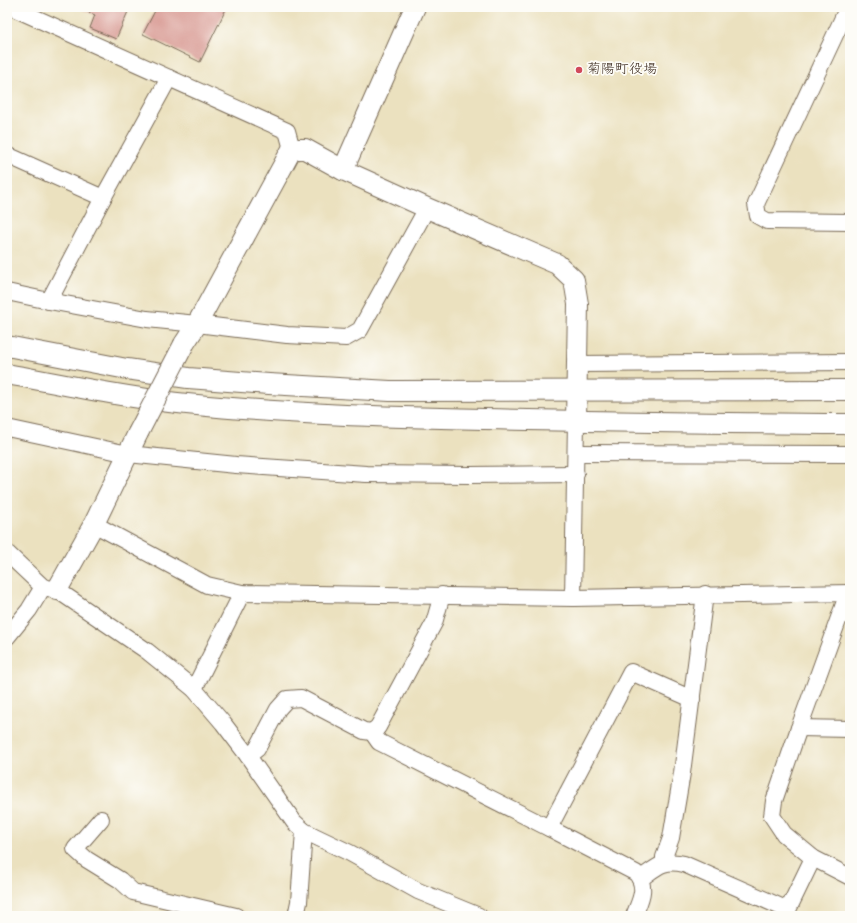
<svg xmlns="http://www.w3.org/2000/svg" width="857" height="923" viewBox="0 0 857 923" font-family="Dekko,'Klee One',sans-serif">
<rect width="100%" height="100%" fill="#fdfcf7"/>
<filter id="ink" filterUnits="userSpaceOnUse"><feTurbulence type="fractalNoise" baseFrequency=".025" numOctaves="2"/><feDisplacementMap in="SourceGraphic" scale="8" xChannelSelector="R" yChannelSelector="G"/><feConvolveMatrix kernelMatrix="1 2 1 2 8 2 1 2 1" color-interpolation-filters="sRGB"/></filter>
<filter id="wash" filterUnits="userSpaceOnUse"><feTurbulence type="fractalNoise" baseFrequency=".012" numOctaves="4" result="noise"/><feDisplacementMap in="SourceGraphic" scale="16" xChannelSelector="R" yChannelSelector="G"/><feGaussianBlur stdDeviation="0.9" result="paint"/><feColorMatrix in="noise" values="0 0 0 0 0 0 0 0 0 0 0 0 0 0 0 0 0 1.4 0 .05"/><feComposite in="paint" operator="in"/></filter>
<g filter="url(#wash)">
<rect width="100%" height="100%" fill="#ebe1bf"/>
<g id="blocks">
<g fill="#d6938c">
<path d="M77,7H130L116,39L90,28L95,15Z"/>
<path d="M157,7H227L200,62L143,34Z"/>
</g>
</g>
</g>
<g filter="url(#ink)">
<use href="#blocks" fill-opacity="0" stroke="#796a56" stroke-width="1"/>
<g fill="none" stroke-linecap="round" stroke-linejoin="round">
<defs>
<g id="minor">
<path d="M11,7L287,131L292,149"/>
<path d="M848,7L756,204L758,216L767,221L850,222"/>
<path d="M7,155L103,198"/>
<path d="M7,292L49,301L147,319L197,324L287,335L346,338L360,330L427,208"/>
<path d="M49,301L103,198L169,78"/>
<path d="M577,364L850,362"/>
<path d="M7,428L128,454L236,465L366,474L470,475L576,474"/>
<path d="M576,453L850,454"/>
<path d="M94,524L207,585L242,593L573,598L850,593"/>
<path d="M7,553L43,587L57,590L147,651L194,689L223,723L248,756L294,822L304,831L350,853L418,891L479,916"/>
<path d="M848,593L799,728L850,729"/>
<path d="M573,598L576,421"/>
<path d="M7,637L29,610L43,587"/>
<path d="M194,689L242,593"/>
<path d="M799,728L774,801L772,816L784,834L813,858L850,877"/>
<path d="M372,732L379,742L549,828"/>
<path d="M248,756L257,749L278,709L287,699L301,698L364,731L372,732L378,727L434,623L442,595"/>
<path d="M101,819L75,849L86,859L120,880L133,892L236,916"/>
<path d="M664,863V857L671,838L682,773L705,594"/>
<path d="M640,879C657,867 663,859 684,864L788,910"/>
<path d="M296,916L299,902L304,831"/>
<path d="M634,916C640,900 648,888 636,873L549,828L631,672L692,699"/>
<path d="M785,916L813,858"/>
</g>
<g id="tertiary">
<path d="M343,170L415,7"/>
<path d="M184,344L197,324L292,149H305L343,170L427,208L557,264L574,280L578,304L576,421"/>
<path d="M7,346L127,369L188,378L269,384L390,391L850,390"/>
<path d="M7,374C67,385 127,398 187,404C286,414 385,417 484,419C606,422 728,423 850,424"/>
<path d="M57,590L94,524L138,433"/>
</g>
</defs>
<use href="#minor" stroke="#796a56" stroke-width="18"/>
<use href="#tertiary" stroke="#796a56" stroke-width="22"/>
<use href="#minor" stroke="#fff" stroke-width="16"/>
<use href="#tertiary" stroke="#fff" stroke-width="20"/>
<defs>
<path id="tertiary-bridge" d="M138,433L184,344"/>
</defs>
<use href="#tertiary-bridge" stroke="#796a56" stroke-width="22" stroke-linecap="butt"/>
<use href="#tertiary-bridge" stroke="#fff" stroke-width="20"/>
</g>
</g>
<circle fill="#d1495b" stroke="#fdfcf7" stroke-width="1.5" cx="579" cy="70" r="4"/>
<g text-anchor="middle" dominant-baseline="central" stroke-width="3.5" stroke-linejoin="round" paint-order="stroke">
<g font-size="14" fill="#3b2a1e" stroke="#fdfcf7" text-anchor="start">
<text x="587" y="70">菊陽町役場</text>
</g>
</g>
<rect width="857" height="923" fill="none" stroke="#fdfcf7" stroke-width="24"/>
</svg>
